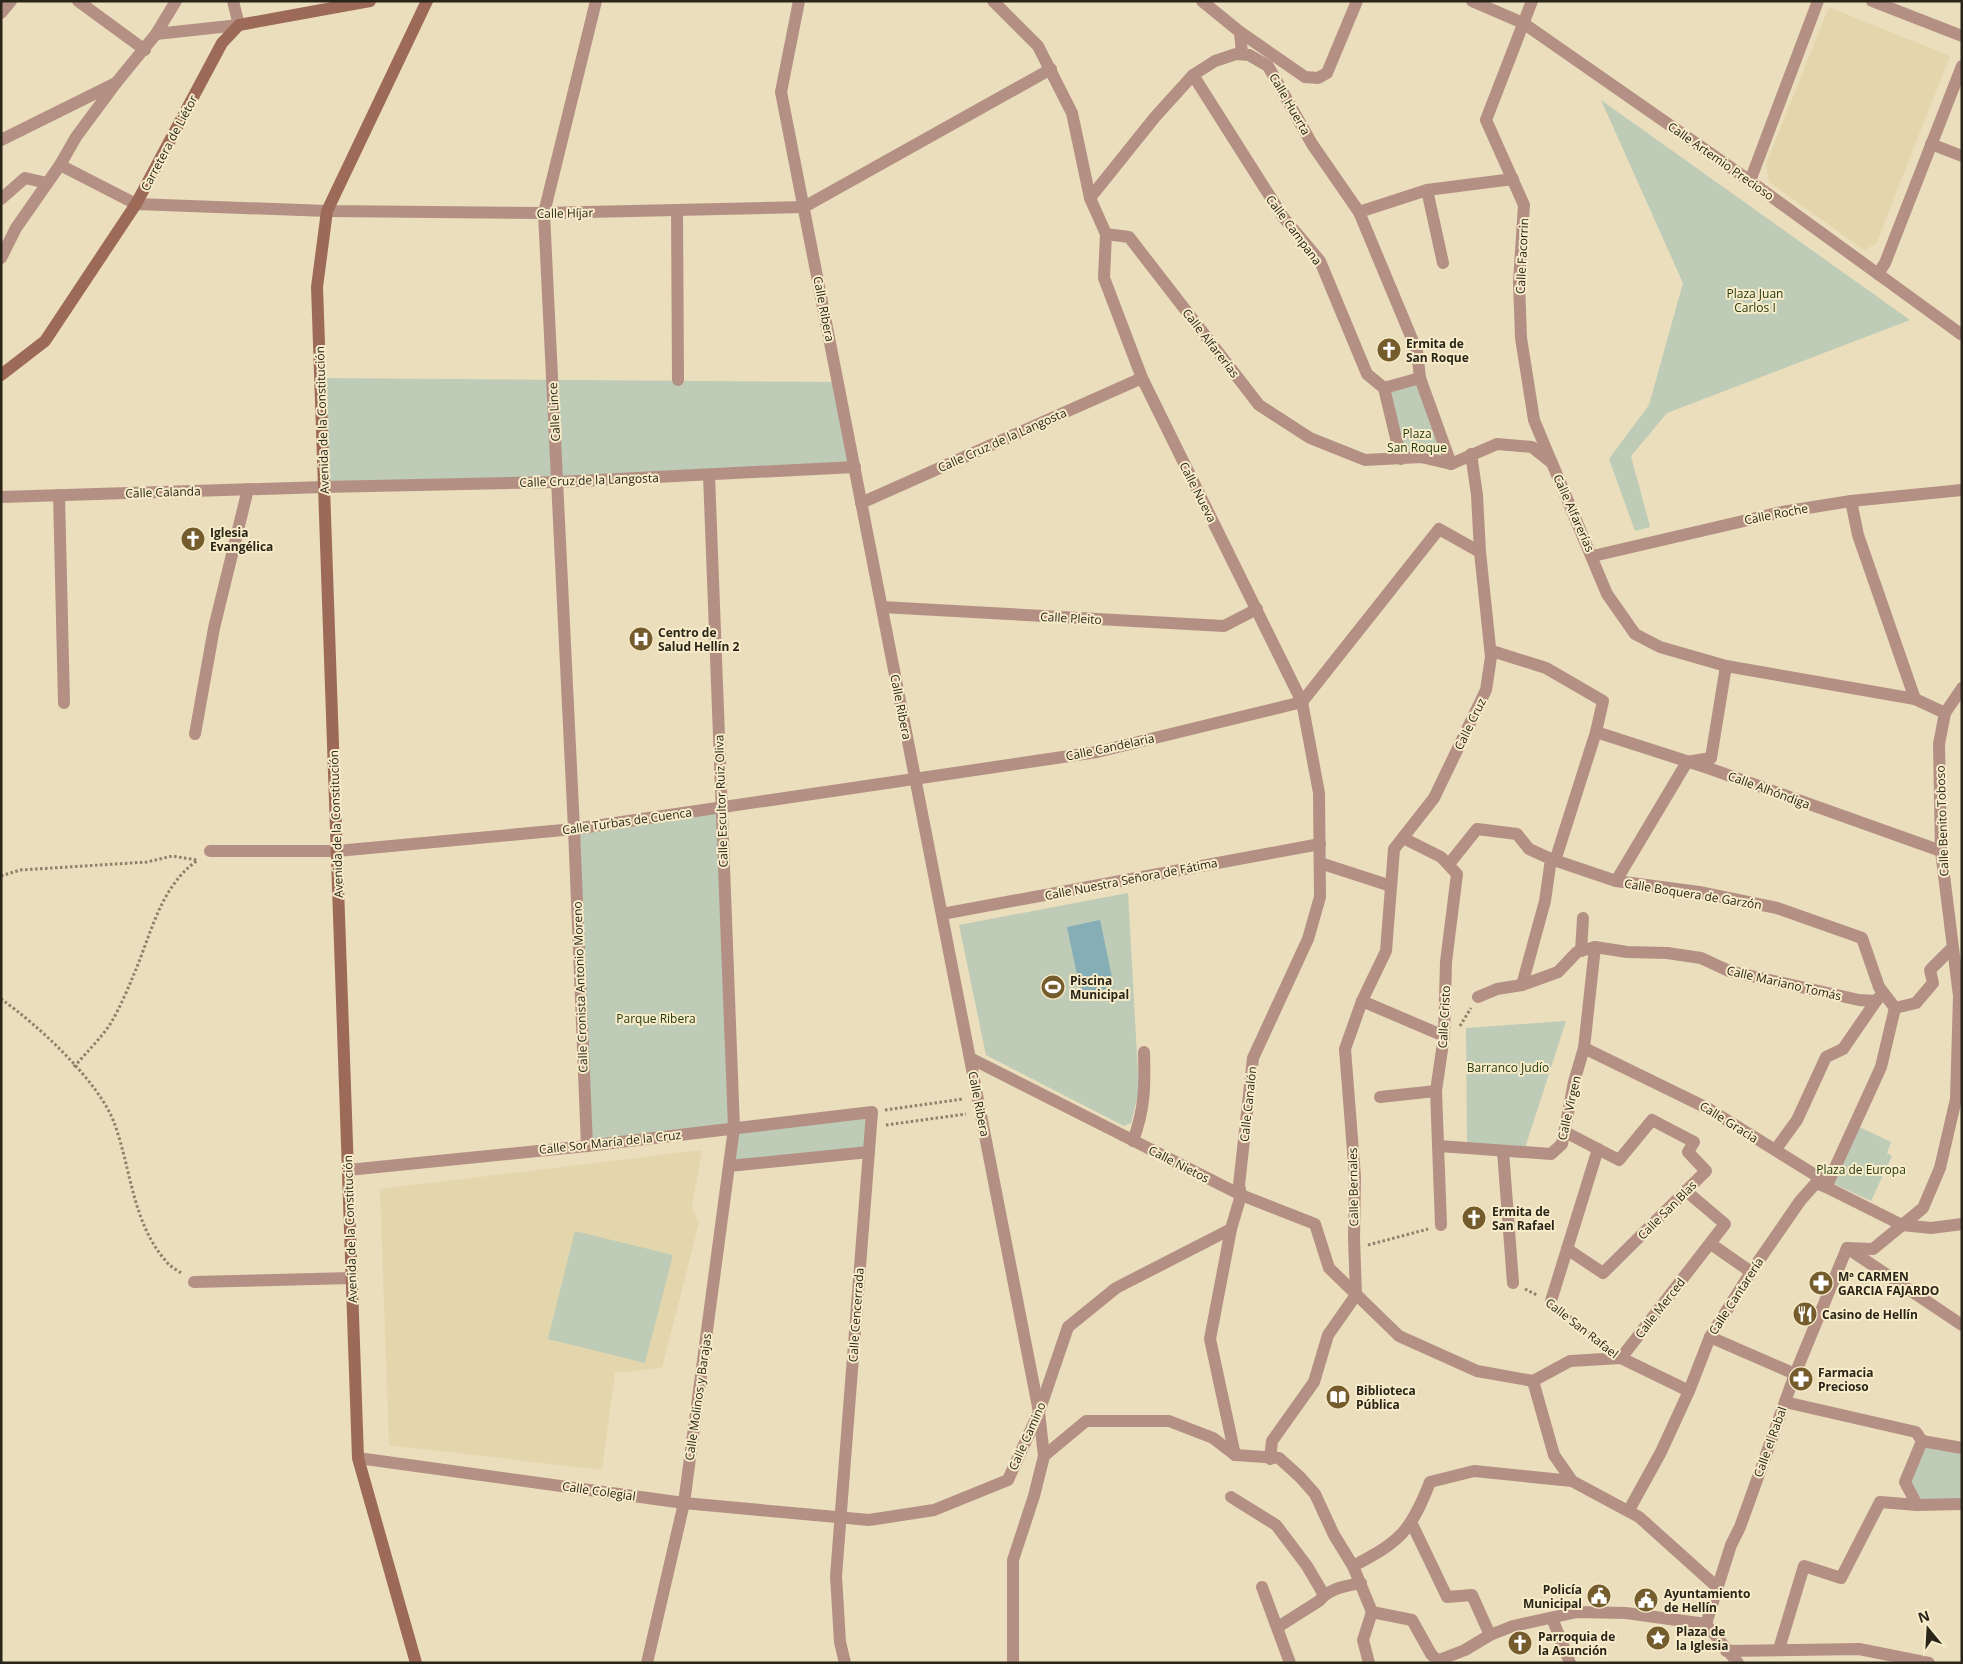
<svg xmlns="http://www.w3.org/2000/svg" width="1963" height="1664" viewBox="0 0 1963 1664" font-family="'Open Sans',sans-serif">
<rect width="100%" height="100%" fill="#eadebc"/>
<g fill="#e4d6ac">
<path d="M1829,7L1950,56L1876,244L1864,250L1769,182L1766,164Z"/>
<path d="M702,1150L692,1207L699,1223L662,1368L615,1373L602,1470L389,1445L380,1189Z"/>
</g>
<g fill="#becbb6">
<path d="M1601,100L1910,320L1667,413L1631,456L1650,527L1635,531L1609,459L1649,405L1683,283Z"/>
<path d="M320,378L838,382L855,467L324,487Z"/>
<path d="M1418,379L1447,463L1401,459L1386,388Z"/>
<path d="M721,809L734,1128L872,1112L869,1152L729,1166L734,1129L587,1146L574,829Z"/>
<path d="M1128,893L1139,1091L1131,1123L1124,1126L986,1055L959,925Z"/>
<path d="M1566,1021L1525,1148L1467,1143L1466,1028Z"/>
<path d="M1857,1126L1891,1142L1887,1153L1892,1156L1871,1201L1830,1182Z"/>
<path d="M575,1231L673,1255L645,1363L548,1339Z"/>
<path d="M1922,1441L1962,1448V1504L1917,1505L1905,1482Z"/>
</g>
<path fill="#85aeb6" d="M1100,920L1114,987L1081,994L1067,927Z"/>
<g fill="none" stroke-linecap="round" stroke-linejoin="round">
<g stroke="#8a826a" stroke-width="3" stroke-dasharray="2.5 2.5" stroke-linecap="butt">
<path d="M1,876L20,870L147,862L172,856L197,860"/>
<path d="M1,999C38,1025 100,1082 115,1125C131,1170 133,1223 165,1260C169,1266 177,1270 183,1274"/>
<path d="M1460,1026L1471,1008"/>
<path d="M74,1067C86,1053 99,1040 109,1026C119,1010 127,991 134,974C151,935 160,886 198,860"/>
<path d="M885,1110L963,1099"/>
<path d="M886,1125L966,1114"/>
<path d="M1368,1245L1428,1229"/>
<path d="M1525,1289L1537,1295"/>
<path d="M1562,1310L1603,1344"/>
</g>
<g stroke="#b49084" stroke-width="12">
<path d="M78,1L145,50"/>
<path d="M176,1L156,34L239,25L233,1"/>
<path d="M799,1L781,92L1039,1412L1044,1456L1034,1496L1013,1560V1663"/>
<path d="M993,1L1038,46L1072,113L1090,198L1106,234L1104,278L1142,378L1302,702L1319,793L1320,897L1308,939L1253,1058L1239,1185L1241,1195L1231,1229L1210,1339L1235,1455"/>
<path d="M1202,1L1240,32L1242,54"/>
<path d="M1472,1L1523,23L1750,181L1962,335"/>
<path d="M1532,1L1486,120L1524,205L1519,282L1521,338L1534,420L1551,461"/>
<path d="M1872,1L1962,36"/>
<path d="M1,13L11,1"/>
<path d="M1240,32L1305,77L1318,78L1327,73L1357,1"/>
<path d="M1193,75L1283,217L1320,261L1367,374L1384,388"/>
<path d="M1,140L116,83L156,34"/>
<path d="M1931,144L1962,156"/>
<path d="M60,165L136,204L327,211L544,213L804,207L1051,69"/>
<path d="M1750,181L1818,1"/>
<path d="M1427,190L1443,263"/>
<path d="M1090,198L1155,117L1193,75L1215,61L1236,54L1249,55L1268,66L1312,144L1359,212L1417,351L1420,378"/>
<path d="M1,199L25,178L47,183"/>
<path d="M677,210L678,380"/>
<path d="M1359,212L1427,190L1513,179"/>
<path d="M1106,234L1129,237L1259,405L1310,438L1365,460L1421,457L1451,464L1497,444L1532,447L1552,463L1607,594L1635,634L1660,647L1726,666L1915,699L1945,713"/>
<path d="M1,258L16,228L60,165L76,137L116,83"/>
<path d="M1878,274L1885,263L1962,66"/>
<path d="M1401,459L1384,388L1420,378L1451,464"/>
<path d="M59,495L64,703"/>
<path d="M1,497L324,487L558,482L855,467"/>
<path d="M1851,501L1858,535L1915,699"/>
<path d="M861,503L1142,378"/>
<path d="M1593,556L1782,512L1851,501L1962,490"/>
<path d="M882,607L1224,626L1257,609"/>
<path d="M1492,651L1546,668L1603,701L1596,732L1555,861"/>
<path d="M1302,702L1439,529L1480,552"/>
<path d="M1596,732L1708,768L1941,851"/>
<path d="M195,734L214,628L248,489"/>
<path d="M1403,838L1441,857L1457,874L1446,962L1444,1036L1436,1091L1441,1225"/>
<path d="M210,851H337L574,829L1097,752L1302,702"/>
<path d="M1320,863L1391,886"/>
<path d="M1449,864L1477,829L1517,834L1529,849L1551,859L1616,881L1699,892L1777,908L1862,938L1879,987L1895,1008"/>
<path d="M1616,881L1687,762L1711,758L1726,666"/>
<path d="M942,914L1320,844"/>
<path d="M1581,951L1583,918"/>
<path d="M1522,985L1545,901L1551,859"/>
<path d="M1478,997L1497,989L1522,985L1558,972L1577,952L1595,947L1627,952L1667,953L1701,958L1729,971L1859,1000L1876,1001L1883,993"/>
<path d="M1362,1001L1444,1036"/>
<path d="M1895,1008L1916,1003L1933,983L1930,970L1952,948"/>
<path d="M1584,1048L1709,1109L1828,1183L1826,1187L1902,1225L1931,1228L1962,1224"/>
<path d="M970,1058L1241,1195L1315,1224L1329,1268L1399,1336L1477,1371L1533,1381"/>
<path d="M1380,1097L1436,1091"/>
<path d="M1565,1132L1619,1160L1652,1120L1694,1142L1688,1152L1706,1171L1603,1273L1567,1249"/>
<path d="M1133,1141C1145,1108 1145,1086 1144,1052"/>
<path d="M587,1146L574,829L544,213L596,1"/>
<path d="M1439,1146L1551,1154L1562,1144L1574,1082L1584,1048L1595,947"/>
<path d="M1776,1149L1797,1120L1826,1057L1843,1049L1876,1001"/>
<path d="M1503,1151L1513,1283"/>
<path d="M729,1166L869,1152"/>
<path d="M348,1170L587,1146L872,1112L836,1576L840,1642L845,1663"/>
<path d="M1828,1183L1881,1067L1895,1008"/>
<path d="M1711,1244L1751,1272"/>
<path d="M1847,1248L1962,1325"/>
<path d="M194,1282L352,1278"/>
<path d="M1356,1295L1354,1238L1355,1177L1345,1049L1362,1001L1386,951L1394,849L1434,798L1486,690L1491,657L1480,552L1477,495L1471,454"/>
<path d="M1551,1301L1598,1149"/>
<path d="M1710,1337L1795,1374"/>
<path d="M1621,1358L1689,1391"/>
<path d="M1533,1381L1570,1361L1621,1358L1725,1224L1686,1191"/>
<path d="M1533,1381L1554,1455L1572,1481L1639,1517L1717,1587"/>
<path d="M1785,1402L1916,1432L1922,1441"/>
<path d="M1962,1448L1922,1441L1905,1482L1917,1505L1962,1504"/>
<path d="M1235,1455L1279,1458L1300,1477L1315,1494L1334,1535L1353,1566"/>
<path d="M1044,1456L1086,1421H1169L1213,1438L1235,1455"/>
<path d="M358,1458L684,1503L869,1520L934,1510L1008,1480L1039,1412L1068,1327L1116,1288L1231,1229"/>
<path d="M1270,1459L1272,1441L1314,1382L1328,1335L1356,1295"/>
<path d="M1231,1497L1276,1525L1307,1566L1324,1595"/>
<path d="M1629,1510L1661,1452L1689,1391L1710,1337L1751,1272L1800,1201L1816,1183L1826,1187"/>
<path d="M1412,1524L1447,1597L1472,1595L1490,1635"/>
<path d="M1262,1587L1290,1663"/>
<path d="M1372,1612L1353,1566C1400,1542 1411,1531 1430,1482L1474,1471L1572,1481"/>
<path d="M1372,1612L1412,1620L1431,1654L1440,1663"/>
<path d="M1552,1618L1570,1663"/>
<path d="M1706,1624L1731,1545L1740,1527L1795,1374L1847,1248L1873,1249L1923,1208L1940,1168L1956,1099L1959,996L1941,851L1939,744L1945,713L1962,688"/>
<path d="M1278,1627L1319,1601C1329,1588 1346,1586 1361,1583"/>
<path d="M1779,1649L1804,1566L1841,1578L1880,1502L1917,1505"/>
<path d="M1726,1651L1859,1649L1929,1663"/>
<path d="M1439,1660L1465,1650L1490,1635L1513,1626L1577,1612L1626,1613L1706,1624L1738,1663"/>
<path d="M647,1663L684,1503L734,1128L709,475"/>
<path d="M1369,1663L1363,1640L1372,1612"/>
</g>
<g stroke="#9d6a58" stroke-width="12">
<path d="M1,375L45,341L136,204L222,43L239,25L370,1"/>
<path d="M416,1663L358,1458L317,287L327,211L427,1"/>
</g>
</g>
<defs>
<symbol id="church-disc" viewBox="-11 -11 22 22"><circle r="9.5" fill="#745c2d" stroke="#f7ebc9"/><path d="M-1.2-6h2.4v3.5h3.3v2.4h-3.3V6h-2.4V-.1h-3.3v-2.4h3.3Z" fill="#fff"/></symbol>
<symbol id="hospital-disc" viewBox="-11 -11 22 22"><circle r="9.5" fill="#745c2d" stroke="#f7ebc9"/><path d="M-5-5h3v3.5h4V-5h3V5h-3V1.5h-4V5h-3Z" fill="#fff"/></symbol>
<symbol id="stadium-disc" viewBox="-11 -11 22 22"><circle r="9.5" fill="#745c2d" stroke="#f7ebc9"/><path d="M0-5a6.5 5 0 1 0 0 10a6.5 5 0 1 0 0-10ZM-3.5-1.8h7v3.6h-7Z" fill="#fff"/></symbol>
<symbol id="pharmacy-disc" viewBox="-11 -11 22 22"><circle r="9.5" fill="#745c2d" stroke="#f7ebc9"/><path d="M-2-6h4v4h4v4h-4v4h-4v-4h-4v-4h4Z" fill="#fff"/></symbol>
<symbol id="restaurant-disc" viewBox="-11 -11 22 22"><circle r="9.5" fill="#745c2d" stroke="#f7ebc9"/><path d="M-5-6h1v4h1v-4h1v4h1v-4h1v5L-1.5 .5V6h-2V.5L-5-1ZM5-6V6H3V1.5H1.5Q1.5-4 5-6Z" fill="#fff"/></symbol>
<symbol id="library-disc" viewBox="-11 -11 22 22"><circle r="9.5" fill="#745c2d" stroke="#f7ebc9"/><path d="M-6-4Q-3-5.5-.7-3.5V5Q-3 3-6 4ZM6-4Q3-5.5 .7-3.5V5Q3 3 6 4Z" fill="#fff"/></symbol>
<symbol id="civic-disc" viewBox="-11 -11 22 22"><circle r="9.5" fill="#745c2d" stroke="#f7ebc9"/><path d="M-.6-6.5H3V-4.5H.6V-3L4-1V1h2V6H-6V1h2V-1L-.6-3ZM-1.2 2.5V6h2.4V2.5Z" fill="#fff"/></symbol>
<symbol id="sight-disc" viewBox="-11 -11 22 22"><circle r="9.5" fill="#745c2d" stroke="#f7ebc9"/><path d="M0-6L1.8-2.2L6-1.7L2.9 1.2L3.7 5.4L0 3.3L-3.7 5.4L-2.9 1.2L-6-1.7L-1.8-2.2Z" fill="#fff"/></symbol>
</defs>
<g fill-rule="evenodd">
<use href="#church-disc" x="1375" y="336" width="28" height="28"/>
<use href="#church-disc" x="179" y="525" width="28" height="28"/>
<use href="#hospital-disc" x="627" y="625" width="28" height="28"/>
<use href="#stadium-disc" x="1039" y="973" width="28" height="28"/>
<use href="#church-disc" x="1460" y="1204" width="28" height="28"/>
<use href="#pharmacy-disc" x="1807" y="1269" width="28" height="28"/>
<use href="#restaurant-disc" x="1791" y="1300" width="28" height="28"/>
<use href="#pharmacy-disc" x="1787" y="1365" width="28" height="28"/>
<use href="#library-disc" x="1324" y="1383" width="28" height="28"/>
<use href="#civic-disc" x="1585" y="1582" width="28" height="28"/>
<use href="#civic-disc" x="1632" y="1586" width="28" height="28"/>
<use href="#sight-disc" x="1644" y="1624" width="28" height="28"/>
<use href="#church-disc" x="1506" y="1629" width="28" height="28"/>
</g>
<g text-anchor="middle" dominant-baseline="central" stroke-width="4" stroke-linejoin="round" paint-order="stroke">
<g font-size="12" fill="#292518" stroke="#f7ebc9">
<text transform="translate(1290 104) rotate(60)">Calle Huerta</text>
<text transform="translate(169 143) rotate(-62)">Carretera de Liétor</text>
<text transform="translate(1721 161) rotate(35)">Calle Artemio Precioso</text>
<text transform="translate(565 213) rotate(-1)">Calle Híjar</text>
<text transform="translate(1294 230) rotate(53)">Calle Campana</text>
<text transform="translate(1522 256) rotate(-87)">Calle Facorrin</text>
<text transform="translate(824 309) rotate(79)">Calle Ribera</text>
<text transform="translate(1211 343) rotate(52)">Calle Alfarerías</text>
<text transform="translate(554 412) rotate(-93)">Calle Lince</text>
<text transform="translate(322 420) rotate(-92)">Avenida de la Constitución</text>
<text transform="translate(1002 440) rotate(-24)">Calle Cruz de la Langosta</text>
<text transform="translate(589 480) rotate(-2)">Calle Cruz de la Langosta</text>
<text transform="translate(163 492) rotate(-2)">Calle Calanda</text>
<text transform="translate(1198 492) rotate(63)">Calle Nueva</text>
<text transform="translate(1574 513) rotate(66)">Calle Alfarerías</text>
<text transform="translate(1776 514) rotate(-11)">Calle Roche</text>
<text transform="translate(1071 618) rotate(3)">Calle Pleito</text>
<text transform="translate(901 707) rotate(79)">Calle Ribera</text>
<text transform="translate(1470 724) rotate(-64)">Calle Cruz</text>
<text transform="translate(1110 747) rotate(-12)">Calle Candelaria</text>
<text transform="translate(1769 790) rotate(20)">Calle Alhóndiga</text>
<text transform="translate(721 801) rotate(-92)">Calle Escultor Ruiz Oliva</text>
<text transform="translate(627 821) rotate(-8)">Calle Turbas de Cuenca</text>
<text transform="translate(1942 821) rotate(-92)">Calle Benito Toboso</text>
<text transform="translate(336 824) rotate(-92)">Avenida de la Constitución</text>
<text transform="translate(1131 879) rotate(-11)">Calle Nuestra Señora de Fátima</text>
<text transform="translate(1693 894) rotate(9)">Calle Boquera de Garzón</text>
<text transform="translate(1784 983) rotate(13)">Calle Mariano Tomás</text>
<text transform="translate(580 987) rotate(-92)">Calle Cronista Antonio Moreno</text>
<text transform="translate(1444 1017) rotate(-87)">Calle Cristo</text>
<text transform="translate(979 1104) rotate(79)">Calle Ribera</text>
<text transform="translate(1248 1104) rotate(-84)">Calle Canalón</text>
<text transform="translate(1569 1108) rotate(-77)">Calle Virgen</text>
<text transform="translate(1729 1122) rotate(32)">Calle Gracia</text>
<text transform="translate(610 1142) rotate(-6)">Calle Sor María de la Cruz</text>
<text transform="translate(1179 1164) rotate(27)">Calle Nietos</text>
<text transform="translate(1353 1187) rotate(-91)">Calle Bernales</text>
<text transform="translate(1667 1210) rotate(-45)">Calle San Blas</text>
<text transform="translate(350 1229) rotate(-92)">Avenida de la Constitución</text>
<text transform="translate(1736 1296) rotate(-57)">Calle Cantarería</text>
<text transform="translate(1660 1308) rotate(-52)">Calle Merced</text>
<text transform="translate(856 1315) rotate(-86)">Calle Cencerrada</text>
<text transform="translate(1582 1328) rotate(38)">Calle San Rafael</text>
<text transform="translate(698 1397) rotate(-82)">Calle Molinos y Barajas</text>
<text transform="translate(1027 1436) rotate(-66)">Calle Camino</text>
<text transform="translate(1770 1442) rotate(-70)">Calle el Rabal</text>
<text transform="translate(599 1491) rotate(8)">Calle Colegial</text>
</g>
<g font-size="12" fill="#253c0f" stroke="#f7ebc9">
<text x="1755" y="293">Plaza Juan<tspan x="1755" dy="14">Carlos I</tspan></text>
<text x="1417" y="433">Plaza<tspan x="1417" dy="14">San Roque</tspan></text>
<text x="656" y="1018">Parque Ribera</text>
<text x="1508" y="1067">Barranco Judío</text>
<text x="1861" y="1169">Plaza de Europa</text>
</g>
<g font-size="12" font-weight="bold" fill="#292518" stroke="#f7ebc9" text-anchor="start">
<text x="1406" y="343">Ermita de<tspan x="1406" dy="14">San Roque</tspan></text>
<text x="210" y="532">Iglesia<tspan x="210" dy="14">Evangélica</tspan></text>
<text x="658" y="632">Centro de<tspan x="658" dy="14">Salud Hellín 2</tspan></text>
<text x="1070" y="980">Piscina<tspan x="1070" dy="14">Municipal</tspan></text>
<text x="1492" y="1211">Ermita de<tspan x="1492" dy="14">San Rafael</tspan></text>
<text x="1838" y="1276">Mª CARMEN<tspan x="1838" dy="14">GARCIA FAJARDO</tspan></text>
<text x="1822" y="1314">Casino de Hellín</text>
<text x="1818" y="1372">Farmacia<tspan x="1818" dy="14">Precioso</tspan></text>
<text x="1356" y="1390">Biblioteca<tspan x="1356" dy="14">Pública</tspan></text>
<text x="1582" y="1589" text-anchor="end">Policía<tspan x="1582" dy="14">Municipal</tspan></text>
<text x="1664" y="1593">Ayuntamiento<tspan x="1664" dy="14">de Hellín</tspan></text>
<text x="1676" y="1631">Plaza de<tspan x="1676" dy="14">la Iglesia</tspan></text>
<text x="1538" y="1636">Parroquia de<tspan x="1538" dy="14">la Asunción</tspan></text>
</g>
</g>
<rect width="1963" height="1664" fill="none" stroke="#292518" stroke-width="5"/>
<g transform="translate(1928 1629) rotate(342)" stroke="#f7ebc9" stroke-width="4" paint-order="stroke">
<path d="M0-4L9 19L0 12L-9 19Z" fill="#292518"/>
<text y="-8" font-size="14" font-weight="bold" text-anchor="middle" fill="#292518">N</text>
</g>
</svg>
